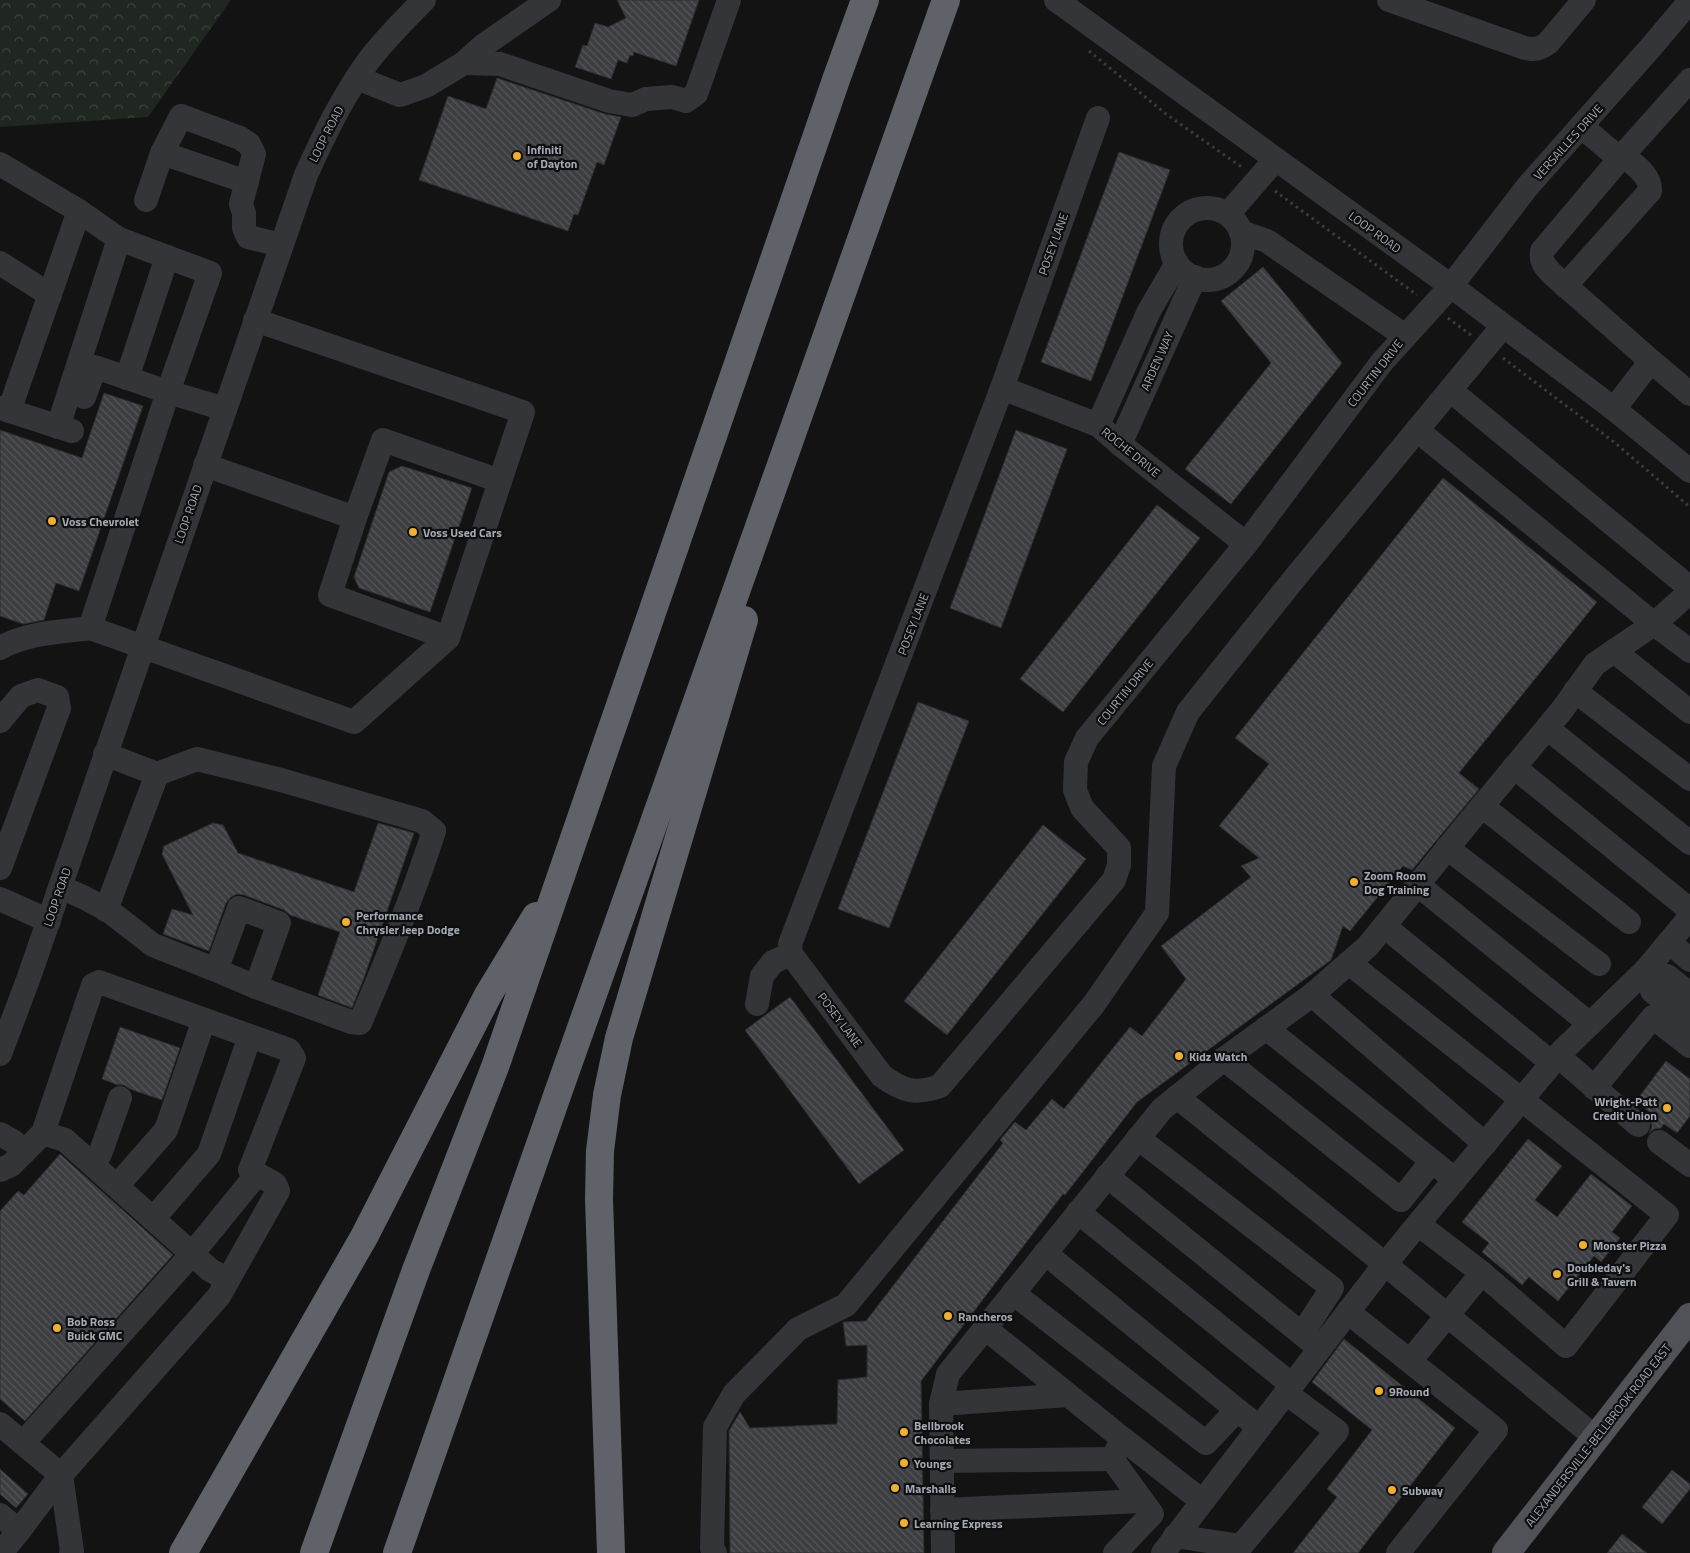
<svg xmlns="http://www.w3.org/2000/svg" width="1690" height="1553" viewBox="0 0 1690 1553" font-family="'Titillium Web',sans-serif">
<defs>
<pattern id="forest-crowns" width="20" height="18" patternUnits="userSpaceOnUse" patternTransform="scale(1.25)"><rect width="20" height="18" fill="#1f2720"/><path d="M2 6a3 3 0 1 1 6 0M12 15a3 3 0 1 1 6 0" fill="none" stroke="#3d443e"/></pattern>
<pattern id="building-back-hatch" width="6" height="6" patternUnits="userSpaceOnUse" patternTransform="scale(1.25)"><rect width="6" height="6" fill="#3d3e41"/><path d="M-1 5l2 2M0 0l6 6M5-1l2 2" fill="none" stroke="#56575a"/></pattern>
</defs>
<rect width="100%" height="100%" fill="#131314"/>
<path fill="url(#forest-crowns)" d="M0,0H231L148,117L0,127Z"/>
<g fill="url(#building-back-hatch)" stroke="#2d2d30">
<path d="M617,0H699L676,66L634,52L633,56L630,55L627,63L618,60L611,79L575,67L583,45L587,46L595,23L608,27L626,18Z"/>
<path d="M497,78L605,114L621,117L604,165L597,162L578,215L574,214L568,231L419,180L448,96L486,109Z"/>
<path d="M1119,152L1170,170L1091,381L1041,362Z"/>
<path d="M1263,267L1342,363L1231,504L1185,469L1271,363L1221,301Z"/>
<path d="M104,393L143,406L79,591L56,583L44,620L23,624L0,616V430L82,458Z"/>
<path d="M1016,430L1067,449L1001,628L950,608Z"/>
<path d="M402,466L472,488L430,612L359,588L354,577L389,472Z"/>
<path d="M1443,478L1597,602L1459,773L1479,789L1412,870L1403,866L1350,931L1343,926L1331,960L1137,1102L1065,1195L1063,1194L921,1381L924,1553H730L729,1431L740,1412L750,1428L837,1424L838,1380L867,1377V1345L846,1346L843,1322L866,1321L1003,1143L1000,1140L1015,1122L1026,1130L1052,1099L1064,1109L1130,1027L1142,1036L1186,979L1161,946L1251,877L1241,866L1259,858L1219,826L1269,764L1235,738Z"/>
<path d="M1157,505L1200,538L1063,712L1020,679Z"/>
<path d="M918,702L969,721L889,928L838,909Z"/>
<path d="M213,823L223,825L238,853L354,892L378,823L414,833L364,978L352,1008L318,995L340,932L290,915L284,910L244,895L237,894L231,897L226,903L209,951L163,934L172,909L193,915L162,854L164,846Z"/>
<path d="M1043,825L1086,859L947,1035L904,1001Z"/>
<path d="M790,997L904,1150L859,1184L745,1030Z"/>
<path d="M120,1027L180,1048L162,1100L130,1089L124,1085H118L102,1079Z"/>
<path d="M1666,1061L1690,1079V1116L1677,1133L1664,1124L1661,1128L1654,1129L1649,1133L1652,1127L1649,1118L1652,1114L1636,1101Z"/>
<path d="M1528,1139L1562,1166L1535,1200L1557,1217L1591,1174L1632,1206L1612,1232L1620,1238L1601,1262L1594,1256L1558,1301L1529,1277L1522,1285L1482,1252L1489,1243L1462,1222Z"/>
<path d="M60,1154L173,1255L25,1421L0,1399V1211L18,1191L24,1195Z"/>
<path d="M1344,1339L1455,1428L1358,1553H1293L1337,1497L1327,1489L1372,1430L1312,1382Z"/>
<path d="M0,1469L28,1494L16,1508L0,1494Z"/>
<path d="M1672,1470L1690,1484V1489L1662,1524L1642,1507Z"/>
<path d="M1622,1534L1647,1553H1607Z"/>
</g>
<g fill="none" stroke-linecap="round" stroke-linejoin="round">
<g stroke="#3a3c40" stroke-width="3" stroke-dasharray="2.5 4" stroke-linecap="butt">
<path d="M1089,51L1166,114L1243,168"/>
<path d="M1275,191L1417,295"/>
<path d="M1448,318L1471,335"/>
<path d="M1503,358L1614,442L1690,507"/>
</g>
<g stroke="#343539" stroke-width="24">
<path d="M1056,0L1451,286L1614,409L1690,471"/>
<path d="M1389,0L1525,48C1535,50 1540,49 1548,43L1584,0"/>
<path d="M464,63L500,64L609,101L632,105L646,99L672,97L686,101L696,94L729,0"/>
<path d="M357,78L400,95L426,86L464,63L484,45L549,0"/>
<path d="M1098,118L1002,388L790,944L791,954L882,1076C903,1091 915,1095 940,1086L1114,880L1119,865V848L1082,808L1075,790L1076,762L1087,738L1246,544L1382,362L1451,286L1528,186L1652,46L1690,1"/>
<path d="M1581,126L1620,159"/>
<path d="M162,153L247,182"/>
<path d="M0,164L79,211"/>
<path d="M146,200L162,153L181,116L240,138L249,144L254,154L241,204L244,213V228L248,237L281,245"/>
<circle cx="1207" cy="244" r="36"/>
<path d="M1228,214L1275,160"/>
<path d="M1241,232L1267,241L1405,336"/>
<path d="M119,239L210,273L168,392L90,628L354,722L448,638L523,412L255,320"/>
<path d="M0,263L50,295"/>
<path d="M1565,286L1650,191C1651,175 1634,165 1623,155"/>
<path d="M1651,361L1690,394"/>
<path d="M127,378L167,257"/>
<path d="M1002,388L1098,425L1120,444L1246,544"/>
<path d="M1450,390L1690,588"/>
<path d="M84,397L95,367L168,392L225,409"/>
<path d="M0,408L72,431"/>
<path d="M1614,409L1651,361L1551,273C1545,266 1540,261 1542,251L1623,155L1690,80"/>
<path d="M9,411L79,211L119,239L58,427"/>
<path d="M1098,425L1149,311L1177,263"/>
<path d="M1417,430L1654,624L1690,651"/>
<path d="M1120,444L1195,277"/>
<path d="M205,465L355,518L383,440L500,481"/>
<path d="M355,518L330,595L448,638"/>
<path d="M0,648C26,633 60,632 90,628"/>
<path d="M1614,651L1690,712"/>
<path d="M1575,691L1690,779"/>
<path d="M0,721L21,696L38,690L57,697L59,708L0,868"/>
<path d="M1547,728L1690,843"/>
<path d="M105,754L157,774L106,910"/>
<path d="M1514,767L1690,910"/>
<path d="M157,774L197,759L281,780L422,821L434,831C413,896 387,960 360,1023L351,1022L256,987"/>
<path d="M1482,806L1629,922"/>
<path d="M1447,848L1599,964"/>
<path d="M1418,885L1590,1024"/>
<path d="M60,887L83,897L109,911L153,945L211,968L218,965L239,908L279,923L256,987L211,968"/>
<path d="M0,899L49,921"/>
<path d="M1384,926L1552,1063"/>
<path d="M1669,942L1690,960"/>
<path d="M1349,963L1667,1215L1566,1346L1482,1273"/>
<path d="M1646,970L1652,991L1690,1021"/>
<path d="M1646,970L1667,976L1690,994"/>
<path d="M1312,995L1485,1144"/>
<path d="M757,1004L762,976L773,962L791,954"/>
<path d="M1266,1028L1432,1161"/>
<path d="M0,1054L29,977L306,175C324,135 343,96 369,60C386,38 405,19 424,0"/>
<path d="M1558,1056L1638,1125"/>
<path d="M1224,1059L1401,1200L1432,1161L1455,1180"/>
<path d="M1594,1088L1653,1017L1690,1046"/>
<path d="M1177,1097L1385,1264L1596,1438"/>
<path d="M43,1133L65,1140L210,1270L228,1280"/>
<path d="M0,1134L14,1142L24,1152"/>
<path d="M1138,1138L1332,1288L1302,1334"/>
<path d="M1659,1142L1690,1165"/>
<path d="M92,1164L100,1154L120,1098"/>
<path d="M0,1170L11,1165L43,1133L93,985L99,982L289,1050L294,1058L250,1170L275,1184L278,1191L219,1296L61,1475L19,1531L0,1515"/>
<path d="M1107,1176L1313,1343"/>
<path d="M117,1186L166,1130L204,1020"/>
<path d="M1078,1212L1292,1385"/>
<path d="M153,1219L209,1154L250,1036"/>
<path d="M1045,1253L1237,1410"/>
<path d="M1013,1293L1206,1443L1237,1410L1259,1427"/>
<path d="M1348,1312L1496,1430L1398,1553"/>
<path d="M985,1328L1123,1439L1112,1459L1152,1514L1115,1553"/>
<path d="M1410,1361L1482,1273L1418,1224"/>
<path d="M941,1404L1068,1395"/>
<path d="M0,1424L61,1475L72,1551L71,1553"/>
<path d="M1123,1439L1202,1501"/>
<path d="M23,1443L192,1254L257,1174"/>
<path d="M942,1461L1112,1459"/>
<path d="M942,1510L1142,1501"/>
<path d="M1175,1536L1241,1546L1337,1431L1286,1393"/>
<path d="M1,1553L19,1531"/>
<path d="M715,1553L712,1548L715,1427L734,1394L798,1329L846,1305L1094,1004L1157,913L1164,766L1188,712L1294,579L1503,326"/>
<path d="M943,1553L941,1404L948,1374L1162,1109L1224,1059L1312,995L1368,946L1463,829L1562,710L1595,664L1654,624L1690,592"/>
<path d="M1163,1553L1378,1273L1418,1224L1562,1051L1646,970L1690,917"/>
</g>
<path stroke="#505258" stroke-width="28" d="M1506,1553L1690,1317"/>
<g stroke="#60626a" stroke-width="28">
<path d="M183,1553L364,1237L488,995L536,916"/>
<path d="M314,1553L416,1270L495,1067L837,77L865,0"/>
<path d="M397,1553L559,1090L946,0"/>
<path d="M611,1553L599,1199L600,1151L607,1095L619,1038L744,620"/>
</g>
</g>
<g fill="#eeb031" stroke="#0e0e0f" stroke-width="2">
<circle cx="517" cy="156" r="5"/>
<circle cx="52" cy="521" r="5"/>
<circle cx="413" cy="532" r="5"/>
<circle cx="1354" cy="882" r="5"/>
<circle cx="346" cy="922" r="5"/>
<circle cx="1179" cy="1056" r="5"/>
<circle cx="1667" cy="1108" r="5"/>
<circle cx="1583" cy="1245" r="5"/>
<circle cx="1557" cy="1274" r="5"/>
<circle cx="948" cy="1316" r="5"/>
<circle cx="57" cy="1328" r="5"/>
<circle cx="1379" cy="1391" r="5"/>
<circle cx="904" cy="1432" r="5"/>
<circle cx="904" cy="1463" r="5"/>
<circle cx="895" cy="1488" r="5"/>
<circle cx="1392" cy="1490" r="5"/>
<circle cx="904" cy="1523" r="5"/>
</g>
<g text-anchor="middle" dominant-baseline="central" stroke-width="4.5" stroke-linejoin="round" paint-order="stroke">
<g font-size="12" fill="#a4a9b5" stroke="#0e0e0f">
<text transform="translate(326 134) rotate(-63)">LOOP ROAD</text>
<text transform="translate(1568 142) rotate(-48)">VERSAILLES DRIVE</text>
<text transform="translate(1375 232) rotate(36)">LOOP ROAD</text>
<text transform="translate(1053 244) rotate(-70)">POSEY LANE</text>
<text transform="translate(1157 361) rotate(-66)">ARDEN WAY</text>
<text transform="translate(1375 373) rotate(-52)">COURTIN DRIVE</text>
<text transform="translate(1131 452) rotate(39)">ROCHE DRIVE</text>
<text transform="translate(188 514) rotate(-71)">LOOP ROAD</text>
<text transform="translate(913 624) rotate(-69)">POSEY LANE</text>
<text transform="translate(1125 692) rotate(-51)">COURTIN DRIVE</text>
<text transform="translate(57 897) rotate(-71)">LOOP ROAD</text>
<text transform="translate(840 1020) rotate(53)">POSEY LANE</text>
<text transform="translate(1598 1435) rotate(-52)">ALEXANDERSVILLE-BELLBROOK ROAD EAST</text>
</g>
<g font-size="12" font-weight="bold" fill="#a4a9b5" stroke="#0e0e0f" text-anchor="start">
<text x="527" y="149">Infiniti<tspan x="527" dy="14">of Dayton</tspan></text>
<text x="62" y="521">Voss Chevrolet</text>
<text x="423" y="532">Voss Used Cars</text>
<text x="1364" y="875">Zoom Room<tspan x="1364" dy="14">Dog Training</tspan></text>
<text x="356" y="915">Performance<tspan x="356" dy="14">Chrysler Jeep Dodge</tspan></text>
<text x="1189" y="1056">Kidz Watch</text>
<text x="1657" y="1101" text-anchor="end">Wright-Patt<tspan x="1657" dy="14">Credit Union</tspan></text>
<text x="1593" y="1245">Monster Pizza</text>
<text x="1567" y="1267">Doubleday's<tspan x="1567" dy="14">Grill &amp; Tavern</tspan></text>
<text x="958" y="1316">Rancheros</text>
<text x="67" y="1321">Bob Ross<tspan x="67" dy="14">Buick GMC</tspan></text>
<text x="1389" y="1391">9Round</text>
<text x="914" y="1425">Bellbrook<tspan x="914" dy="14">Chocolates</tspan></text>
<text x="914" y="1463">Youngs</text>
<text x="905" y="1488">Marshalls</text>
<text x="1402" y="1490">Subway</text>
<text x="914" y="1523">Learning Express</text>
</g>
</g>
</svg>
